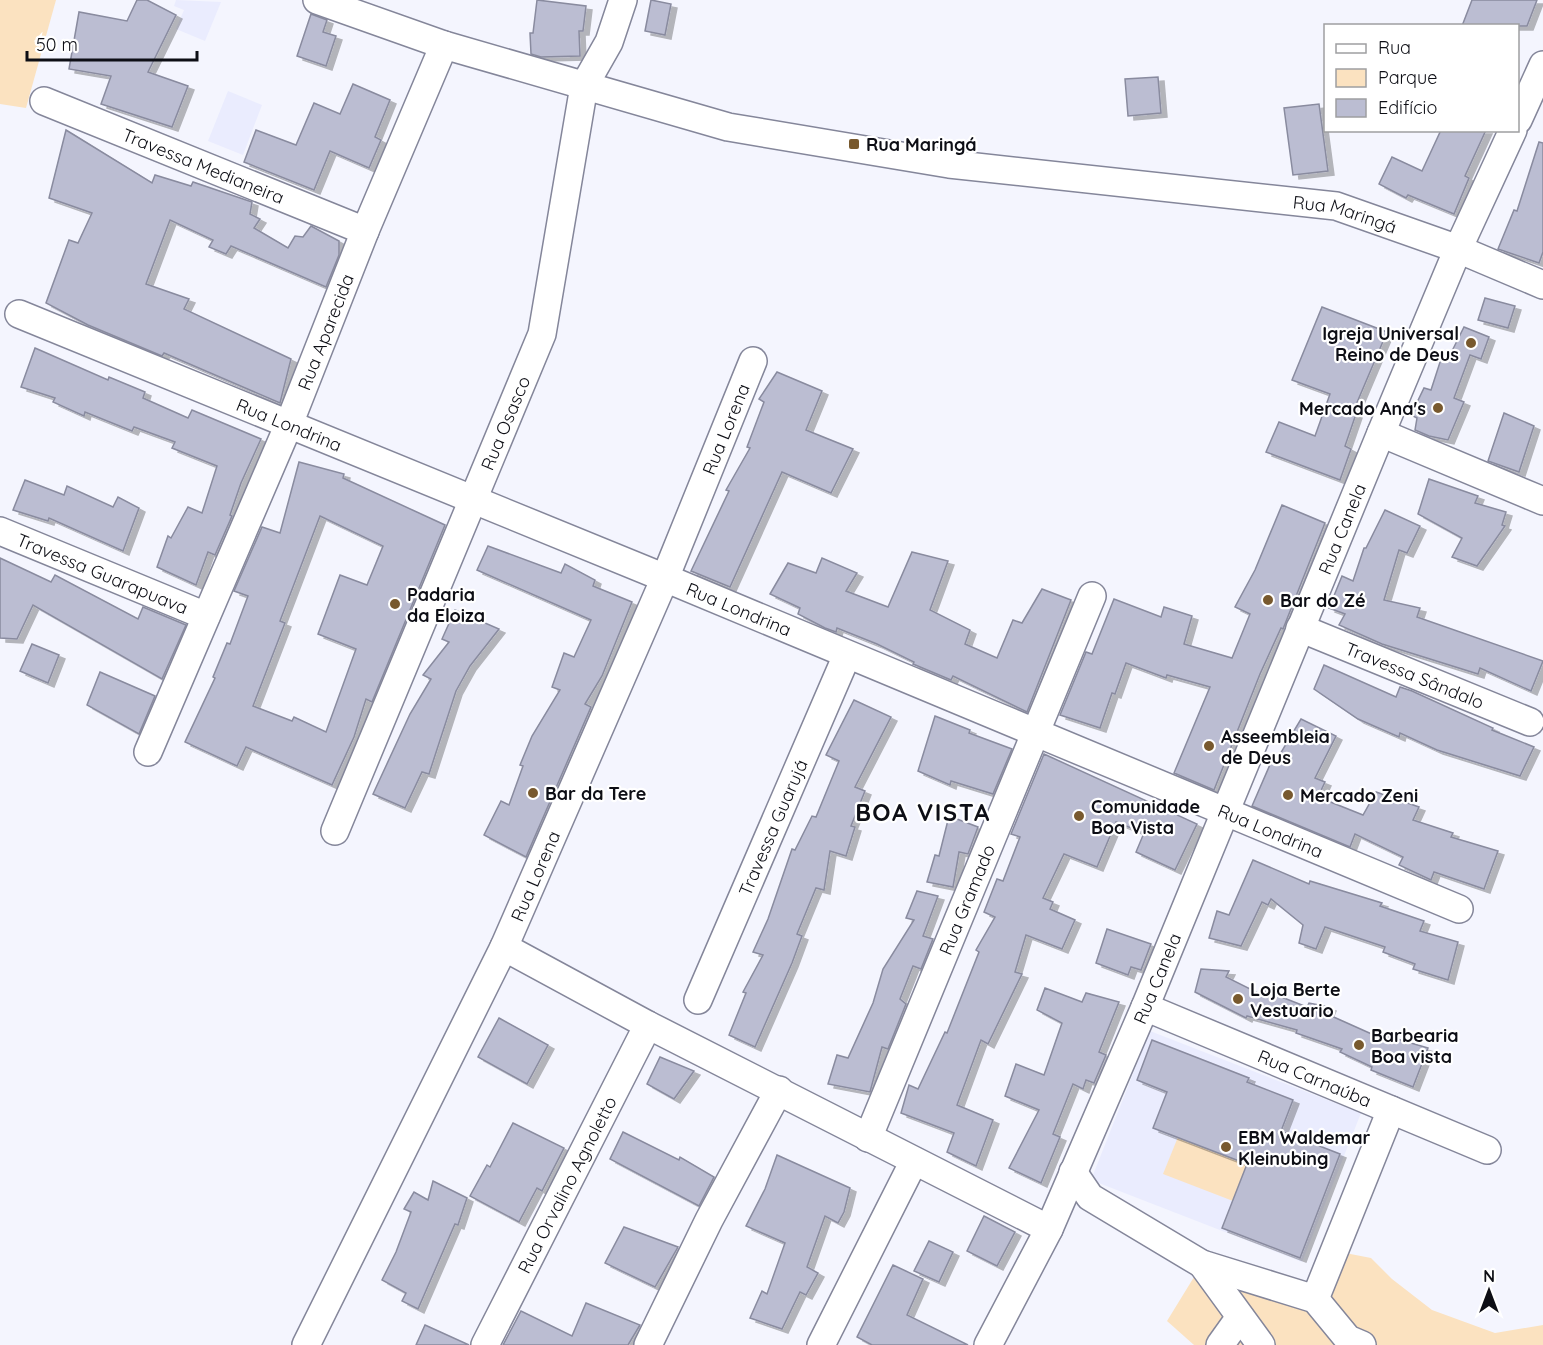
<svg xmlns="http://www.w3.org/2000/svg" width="1543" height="1345" viewBox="0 0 1543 1345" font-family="Quicksand,sans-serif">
<defs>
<filter id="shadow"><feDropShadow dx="6" dy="4" stdDeviation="0" flood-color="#0004"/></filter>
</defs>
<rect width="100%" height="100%" fill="#f4f5fe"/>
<g fill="#eaecfe">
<path d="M176,0L221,2L205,41L176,29L184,10L174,6Z"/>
<path d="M228,91L262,105L243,155L208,141Z"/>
<path d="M1150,1031L1361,1113L1302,1262L1091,1180Z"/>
</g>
<g fill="#fbe2c0">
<path d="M0,0H56L26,108L0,104Z"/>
<path d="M1178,1137L1247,1164L1233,1201L1163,1174Z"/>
<path d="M1335,1251L1371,1258L1392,1279L1432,1310L1495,1333L1543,1325V1345H1194L1167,1321L1202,1264L1315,1299Z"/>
</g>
<g fill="#bbbdd2" stroke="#898b9f" stroke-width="1.5" fill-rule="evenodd" filter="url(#shadow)">
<path d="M137,0H147L176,15L148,72L188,86L172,127L101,104L111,76L69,69L79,12L127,21Z"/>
<path d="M537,0L586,6L583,31H579L580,56L541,57L531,54L530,33H533Z"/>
<path d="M651,0L671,4L665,35L645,31Z"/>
<path d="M1472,0H1537L1527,26H1462Z"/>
<path d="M311,14L327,20L323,32L336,36L326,66L297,56Z"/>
<path d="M1158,77L1161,113L1128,116L1125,79Z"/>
<path d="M353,84L390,100L375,137L381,140L369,168L330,151L314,190L244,162L256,130L296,145L314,103L340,114Z"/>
<path d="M1319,104L1328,171L1293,175L1284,108Z"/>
<path d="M66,130L152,183L155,175L191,186L193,182L252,202L250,214L260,219L254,228L288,248L295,236L303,237L311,226L339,241V255L326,287L231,246L226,254L209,247L213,240L170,220L146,284L189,299L184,309L291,359L280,403L164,353L162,356L88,325L46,303L69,240L78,243L92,213L49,198Z"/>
<path d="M1441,130H1486L1465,176L1469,178L1454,214L1408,195L1406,198L1379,184L1392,157L1422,171Z"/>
<path d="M1539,142L1543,143V252L1539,263L1498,249L1514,210L1517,211Z"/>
<path d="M1485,298L1515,306L1508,328L1478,320Z"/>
<path d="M1322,307L1387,332L1353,412L1356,414L1345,446L1351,449L1340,480L1266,452L1279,422L1315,436L1330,394L1292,380Z"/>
<path d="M1464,327L1489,337L1481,359L1470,355L1454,398L1464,402L1448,440L1429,436L1415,430L1417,418L1411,415L1424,388L1431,390L1442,356L1448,359Z"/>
<path d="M35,348L108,380L109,377L145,392L143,398L188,418L192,410L261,439L241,483L230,515L232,516L215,555L208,552L196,585L157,567L168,536L171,538L188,507L202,513L217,466L172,448L175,442L134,427L132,431L85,412L84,416L53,402L55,398L21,387Z"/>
<path d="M777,372L822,391L806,430L853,449L831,493L782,472L730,587L691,571L729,491L726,490L750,448L747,447L764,402L759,399Z"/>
<path d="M1504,413L1534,426L1519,472L1488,461Z"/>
<path d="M299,462L344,474L343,478L445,525L372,702L366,699L354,737L332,785L246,747L237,766L185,742L215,678L213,677L227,643L230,644L248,596L234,591L262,527L280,533ZM320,516L383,546L367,585L340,575L318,634L356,649L326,732L294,717L292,721L253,706L285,623L280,621Z"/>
<path d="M1429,479L1478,496L1475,503L1506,512L1502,525L1505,526L1477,566L1452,557L1462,538L1418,514Z"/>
<path d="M25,480L64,495L67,486L113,507L118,497L139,508L123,551L49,518L48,521L13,510Z"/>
<path d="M1282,505L1325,523L1283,629L1281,628L1260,674L1214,790L1174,773L1210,687L1167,675L1166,678L1126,663L1115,694L1112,693L1100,728L1060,715L1086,652L1092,654L1114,599L1161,617L1164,607L1192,616L1184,644L1232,658L1250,614L1235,607L1255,570Z"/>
<path d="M1385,510L1420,526L1407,553L1399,550L1384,600L1420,608L1417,617L1543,661L1531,691L1480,668L1478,674L1382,644L1339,625L1345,614L1329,608L1342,576L1353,581L1364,548H1366Z"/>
<path d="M488,546L561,573L565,564L595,580L593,586L632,602L602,676L585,704L591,707L526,857L484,835L501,801L509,805L523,766L520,765L532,736L560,690L552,687L564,653L574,657L591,620L477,570Z"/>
<path d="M912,552L948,561L930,610L970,630L965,644L997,658L1013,620L1022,623L1042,589L1071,600L1027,712L953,676L951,680L913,664L914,662L877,644L837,628L836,632L825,628L798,614L800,608L770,594L788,563L816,573L822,558L857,573L846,591L888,607Z"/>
<path d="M0,558L51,582L55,575L138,619L143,607L186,625L162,679L33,605L17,639L0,638Z"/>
<path d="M455,610L499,629L470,666L456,691L429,774L422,772L405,808L373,794L410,714L431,679L423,675L449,642L442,639Z"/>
<path d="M32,644L59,655L48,683L20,671Z"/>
<path d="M1324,665L1396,697L1400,687L1412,691L1493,728L1492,730L1534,747L1520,776L1437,750L1400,733L1399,737L1358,719L1314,689Z"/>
<path d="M100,672L155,696L139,734L87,705Z"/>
<path d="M854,700L891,717L855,787L865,791L851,826L855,827L846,856L830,851L824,890L816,888L797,934L802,936L792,963L755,1047L729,1035L746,993L743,992L763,955L753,952L768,919L792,849L795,850L812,816L816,817L839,761L826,755Z"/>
<path d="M935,716L970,730L969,733L1012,749L993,794L951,781L950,785L918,771Z"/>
<path d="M1301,719L1336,736L1315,778L1325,782L1318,797L1363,815L1376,792L1419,807L1413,820L1453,833L1451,837L1498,851L1484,889L1434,872L1431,880L1399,865L1403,857L1355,834L1350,847L1252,806L1272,760L1276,761Z"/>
<path d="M1044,754L1197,824L1175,870L1136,852L1144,833L1116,822L1097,867L1064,854L1043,898L1053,902L1050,909L1075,920L1062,949L1026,935L1015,972L1022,974L988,1044L981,1040L957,1105L993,1120L976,1166L947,1152L954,1133L901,1113L909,1085L918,1089L945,1032L947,1033L979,952L976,950L995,917L984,912L997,879L1003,881L1020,837L1011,834Z"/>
<path d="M949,816L978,827L968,854L959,852L953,887L927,882L935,855L939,856Z"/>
<path d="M1253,860L1309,884L1310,881L1382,903L1380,906L1424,921L1420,931L1458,942L1448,980L1413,969L1415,964L1383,952L1385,947L1325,927L1316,949L1299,943L1303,925L1271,899L1268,905L1262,902L1241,946L1209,938L1217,911L1229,915Z"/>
<path d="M917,891L938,896L923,936L933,939L921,969L913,966L900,999L906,1004L888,1049L882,1047L870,1092L828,1084L837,1055L848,1058L873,1003L883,969L914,920L906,918Z"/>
<path d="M1107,929L1151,944L1141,970L1131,967L1128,975L1096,963Z"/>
<path d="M1201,969L1229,971L1226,977L1264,996L1266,991L1307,1007L1309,1003L1330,1007L1327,1014L1385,1040L1387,1036L1428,1048L1413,1087L1371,1070L1372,1067L1340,1052L1342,1049L1296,1033L1297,1030L1247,1016L1246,1018L1195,992Z"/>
<path d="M1045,988L1082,1002L1086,993L1119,1002L1099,1052L1106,1055L1094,1083L1086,1080L1083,1089L1073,1084L1053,1134L1060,1137L1041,1183L1009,1168L1039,1110L1005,1096L1016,1064L1044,1075L1062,1023L1037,1010Z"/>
<path d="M499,1018L548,1045L527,1084L478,1057Z"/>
<path d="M1152,1040L1249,1078L1247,1082L1293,1100L1281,1131L1340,1154L1300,1258L1222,1228L1247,1164L1153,1128L1167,1092L1137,1080Z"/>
<path d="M660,1057L694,1071L674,1099L647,1084Z"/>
<path d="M513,1123L564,1148L542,1191L537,1188L519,1222L470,1196L487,1165L490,1167Z"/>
<path d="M623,1132L679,1160L680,1157L714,1177L699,1206L610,1159Z"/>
<path d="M777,1155L850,1188L844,1212L838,1223L825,1216L807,1267L818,1273L806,1295L800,1292L782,1329L750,1318L762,1291L767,1294L785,1243L746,1226L765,1189Z"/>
<path d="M433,1181L467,1198L458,1225L455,1224L418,1309L402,1301L406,1293L382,1280L396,1252L411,1212L404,1209L414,1192L428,1200Z"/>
<path d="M984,1216L1015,1232L997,1266L967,1251Z"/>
<path d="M624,1227L678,1247L655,1287L605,1263Z"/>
<path d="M929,1241L953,1252L939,1282L914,1271Z"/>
<path d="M893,1265L923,1279L907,1315L968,1345H872L857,1337Z"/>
<path d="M586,1303L640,1325L628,1345H503L521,1311L572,1336Z"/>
<path d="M425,1325L469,1345H416Z"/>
</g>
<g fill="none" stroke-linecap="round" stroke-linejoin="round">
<defs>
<g id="minor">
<path id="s1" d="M317,0L444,45L728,127L949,164L1336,206L1458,249L1543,285"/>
<path id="s2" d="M44,101L365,231"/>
<path d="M1518,120L1543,65"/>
<path id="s3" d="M19,314L665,578L1459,909"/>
<path d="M1381,433L1543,501"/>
<path id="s4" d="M0,531L206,616"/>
<path id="s5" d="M1300,628L1530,722"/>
<path id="s6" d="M148,752L289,424L365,231L444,45"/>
<path id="s7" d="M335,831L542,334L584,86L609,42L623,0"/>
<path d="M504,947L648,1025L1049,1229"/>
<path id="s8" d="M698,1000L847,655"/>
<path id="s9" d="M1145,1007L1487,1150"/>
<path id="s10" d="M868,1138L1092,596"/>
<path d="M1073,1172L1090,1197L1202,1264L1315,1299L1348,1339L1362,1345"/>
<path d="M1202,1264L1261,1345"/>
<path d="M1315,1299L1391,1110"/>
<path id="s11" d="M306,1345L504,947L665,578L753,361"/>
<path id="s12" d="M485,1345L648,1025"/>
<path d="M648,1345L709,1220L779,1090"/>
<path d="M821,1345L914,1161"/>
<path id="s13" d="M988,1345L1049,1229L1145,1007L1381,433L1458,249L1513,130"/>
<path d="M1220,1345L1240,1317"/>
</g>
</defs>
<use href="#minor" stroke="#84869a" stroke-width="30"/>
<use href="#minor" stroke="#fff" stroke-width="27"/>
</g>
<g fill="#78592e" stroke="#fff" stroke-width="2">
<rect x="848" y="138" width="12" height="12" rx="3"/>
<circle cx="1471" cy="343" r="6"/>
<circle cx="1438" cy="408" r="6"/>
<circle cx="1268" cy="600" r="6"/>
<circle cx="395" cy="604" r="6"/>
<circle cx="1209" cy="746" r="6"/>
<circle cx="533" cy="793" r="6"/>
<circle cx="1288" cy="795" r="6"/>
<circle cx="1079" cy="816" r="6"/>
<circle cx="1238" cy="999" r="6"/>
<circle cx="1359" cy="1045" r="6"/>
<circle cx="1226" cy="1147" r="6"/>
</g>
<g text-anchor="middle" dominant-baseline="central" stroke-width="4.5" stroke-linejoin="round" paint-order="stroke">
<g font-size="18" font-weight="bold" fill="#0d0e15" stroke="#fff" text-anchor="start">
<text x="866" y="144">Rua Maringá</text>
<text x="1459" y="333" text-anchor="end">Igreja Universal<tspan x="1459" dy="21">Reino de Deus</tspan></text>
<text x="1426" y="408" text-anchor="end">Mercado Ana's</text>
<text x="407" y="594">Padaria<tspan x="407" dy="21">da Eloiza</tspan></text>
<text x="1280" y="600">Bar do Zé</text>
<text x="1221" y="736">Asseembleia<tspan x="1221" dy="21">de Deus</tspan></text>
<text x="545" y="793">Bar da Tere</text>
<text x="1300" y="795">Mercado Zeni</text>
<text x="1091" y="806">Comunidade<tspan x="1091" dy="21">Boa Vista</tspan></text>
<text x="1250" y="989">Loja Berte<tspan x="1250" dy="21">Vestuario</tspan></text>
<text x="1371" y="1035">Barbearia<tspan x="1371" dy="21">Boa vista</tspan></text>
<text x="1238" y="1137">EBM Waldemar<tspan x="1238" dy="21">Kleinubing</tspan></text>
</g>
<g font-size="18" fill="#0d0e15" stroke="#fff">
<text stroke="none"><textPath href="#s2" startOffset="172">Travessa Medianeira</textPath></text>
<text stroke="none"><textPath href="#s1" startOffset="1054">Rua Maringá</textPath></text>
<text stroke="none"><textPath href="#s6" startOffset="456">Rua Aparecida</textPath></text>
<text stroke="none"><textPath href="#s7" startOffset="442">Rua Osasco</textPath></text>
<text stroke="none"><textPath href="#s3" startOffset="292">Rua Londrina</textPath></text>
<text stroke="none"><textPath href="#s11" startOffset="1008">Rua Lorena</textPath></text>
<text stroke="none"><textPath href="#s13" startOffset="890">Rua Canela</textPath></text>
<text stroke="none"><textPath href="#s4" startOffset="111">Travessa Guarapuava</textPath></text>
<text stroke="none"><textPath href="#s3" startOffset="778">Rua Londrina</textPath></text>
<text stroke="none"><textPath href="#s5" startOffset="124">Travessa Sândalo</textPath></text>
<text stroke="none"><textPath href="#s8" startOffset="188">Travessa Guarujá</textPath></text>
<text stroke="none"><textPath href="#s3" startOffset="1354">Rua Londrina</textPath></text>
<text stroke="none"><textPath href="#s11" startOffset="522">Rua Lorena</textPath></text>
<text stroke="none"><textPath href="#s10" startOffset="258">Rua Gramado</textPath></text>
<text stroke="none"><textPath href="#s13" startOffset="404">Rua Canela</textPath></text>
<text stroke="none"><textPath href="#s9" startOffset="184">Rua Carnaúba</textPath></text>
<text stroke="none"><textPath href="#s12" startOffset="180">Rua Orvalino Agnoletto</textPath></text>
</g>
<g font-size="24" font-weight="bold" letter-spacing="1.5" fill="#0d0e15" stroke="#fff">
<text x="923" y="812">BOA VISTA</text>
</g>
</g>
<rect x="1324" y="24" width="195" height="108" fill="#ffffff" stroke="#9e9fa1" stroke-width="1.5"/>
<rect x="1336" y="44" width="30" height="9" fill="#ffffff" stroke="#9e9fa1" stroke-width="1.5"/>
<text x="1378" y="54" font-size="18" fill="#0d0e15">Rua</text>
<rect x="1336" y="69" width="30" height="18" fill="#fbe2c0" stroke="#9e9fa1" stroke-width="1.5"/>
<text x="1378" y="84" font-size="18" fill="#0d0e15">Parque</text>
<rect x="1336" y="99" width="30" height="18" fill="#bbbdd2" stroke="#9e9fa1" stroke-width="1.5"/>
<text x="1378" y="114" font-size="18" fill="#0d0e15">Edifício</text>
<g transform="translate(1489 1291)" stroke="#ffffff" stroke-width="4.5" paint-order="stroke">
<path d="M0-4.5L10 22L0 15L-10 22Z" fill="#0d0e15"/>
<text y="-9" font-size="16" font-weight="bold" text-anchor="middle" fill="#0d0e15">N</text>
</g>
<path d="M27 51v9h170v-9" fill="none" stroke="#0d0e15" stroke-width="3"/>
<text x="36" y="51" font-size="18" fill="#0d0e15" stroke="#ffffff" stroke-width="4.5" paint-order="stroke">50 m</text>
</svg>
